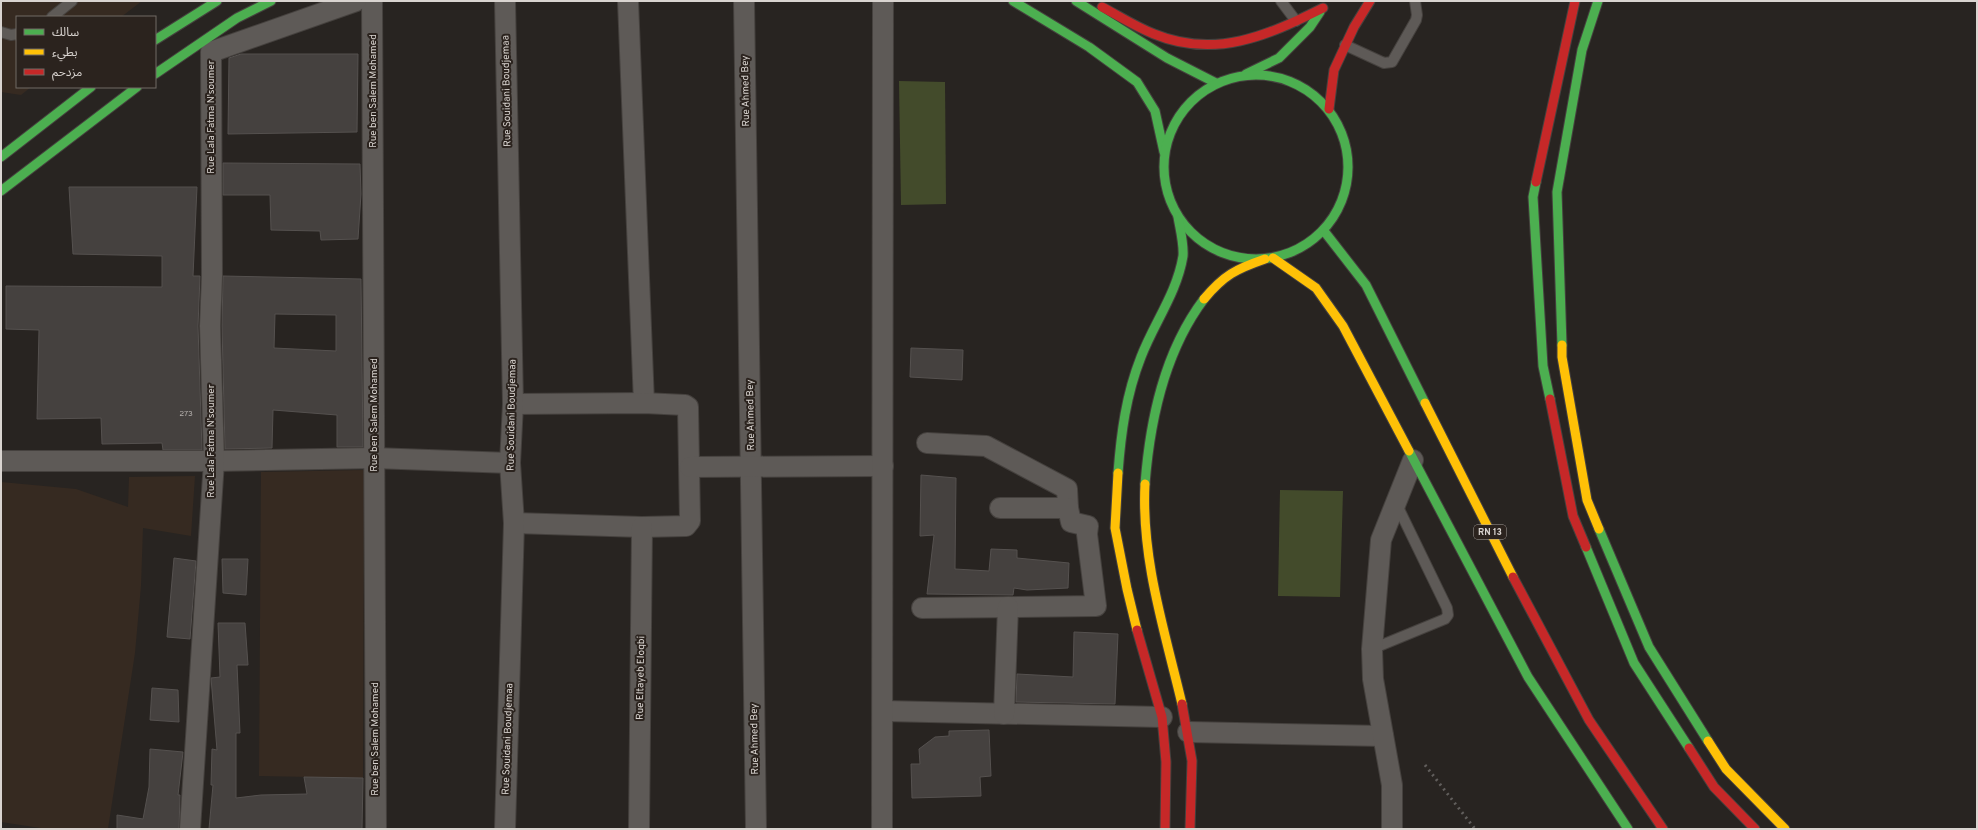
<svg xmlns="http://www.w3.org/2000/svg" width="1978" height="830" viewBox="0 0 1978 830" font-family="Overpass,'Noto Sans Arabic',sans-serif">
<rect width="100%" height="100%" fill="#282421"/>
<g fill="#362a21">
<path d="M1,1H142L121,17H17V87H31L21,95L1,92Z"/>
<path d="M364,470L363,778L259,776L261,472Z"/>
<path d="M195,476L191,536L143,528L141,586L135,653L108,829H47L1,822V482L76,489L128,507L129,477Z"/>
</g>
<g fill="#434b2b">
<path d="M899,81L945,82L946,204L901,205Z"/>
<path d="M1280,490L1343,491L1340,597L1278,596Z"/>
</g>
<g fill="#45413f" stroke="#55514f" fill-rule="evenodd">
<path d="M241,54H358L357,132L228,134L229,58Z"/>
<path d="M223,163L360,164L361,194L358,239L321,240L320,231L271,230L270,195H223Z"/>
<path d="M69,187H197L193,276H200L198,326L202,450H163L162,443L102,444L101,418L37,419L39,330L6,329V286L162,287V256L73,254Z"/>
<path d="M223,276L361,279L363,447H337V415L273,410L272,448L225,449L222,326ZM275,314L336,315V351L274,348Z"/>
<path d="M911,348L963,350L962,380L910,377Z"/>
<path d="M921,475L956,478L955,569L989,571L991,549L1017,550V558L1069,563L1068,588L1027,590L1014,588L1013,595L927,594L934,535L920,536Z"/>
<path d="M174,558L196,561L190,639L167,637Z"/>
<path d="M222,559H248L246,595L223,593Z"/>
<path d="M218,623H245L248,665H237L240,733H236V798L261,795L307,794L304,777L363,778L362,829H209L213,785H211L212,749L217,750L211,678L220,677Z"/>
<path d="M1074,632L1118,634L1115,704L1016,702L1017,674L1073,677Z"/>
<path d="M152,688L178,690L179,722L150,720Z"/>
<path d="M989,730L991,776L980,777L981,796L912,798L911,764H920L919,749L935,737L949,736V731Z"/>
<path d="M150,749L183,752L178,795H180L179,829H117V815L143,819L149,787Z"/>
</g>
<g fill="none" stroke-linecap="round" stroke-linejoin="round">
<defs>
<g id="lane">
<path d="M1281,1L1296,21"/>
<path d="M52,17L72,1"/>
<path d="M1,32L11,35L17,34"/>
<path d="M1345,45L1384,63L1392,62L1416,20L1417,15L1415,1"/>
<path d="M1372,649L1445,619L1448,615L1447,608L1396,503"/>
</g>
<g id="street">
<path d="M372,1L376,829"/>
<path d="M628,1L644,403"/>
<path d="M744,1L756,829"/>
<path d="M513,404L644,403L685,405L688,407L690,521L686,526L642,527L514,523"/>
<path d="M927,443L986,446L1067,489L1068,508"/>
<path d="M1,461H214L374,458L510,463"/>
<path d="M690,467L883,466"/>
<path d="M922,608L1096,606L1087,534L1088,526L1071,522L1068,508H1000"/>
<path d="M884,711L1162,717"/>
<path d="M1004,714L1008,607"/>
<path d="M1188,732L1383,736"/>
<path d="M190,829L214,461L210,326L212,276L211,52L356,1"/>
<path d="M505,829L514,523L510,463L513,404L505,1"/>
<path d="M639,829L642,527"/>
<path d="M882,829L883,1"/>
<path d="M1392,829V785L1373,679L1372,649L1381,540L1413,460"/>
</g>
<g id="fast">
<path d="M1013,1L1089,47L1137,82L1155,111L1164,152"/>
<path d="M1076,1L1167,58L1216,83"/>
<path d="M155,40L217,1"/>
<path d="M155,74L237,18L271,1"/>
<path d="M1246,74L1279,58L1310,27L1320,12"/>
<circle cx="1256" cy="167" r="92"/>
<path d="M1,157L91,87"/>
<path d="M1536,182L1533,197L1543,366L1550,399"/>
<path d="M1,191L137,87"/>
<path d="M1324,231L1366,285L1425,403"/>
<path d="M1562,345L1557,192L1582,50L1598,1"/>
<path d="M1409,451L1528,677L1628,829"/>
<path d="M1118,473C1121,433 1126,395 1141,357C1154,323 1177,293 1183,256C1184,244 1180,229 1178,217"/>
<path d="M1145,484C1150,420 1164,352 1204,299"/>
<path d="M1599,529L1649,647L1708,741"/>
<path d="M1586,547L1634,663L1689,748"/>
</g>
<g id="slow">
<path d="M1273,258L1316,288L1343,326L1409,451"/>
<path d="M1204,299C1224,275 1236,269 1265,259"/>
<path d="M1562,345V357L1587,500L1599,529"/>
<path d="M1425,403L1513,577"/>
<path d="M1118,473L1115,528L1127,589L1137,630"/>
<path d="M1145,484C1141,559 1165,632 1182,704"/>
<path d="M1708,741L1726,769L1785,829"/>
</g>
<g id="jam">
<path d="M1102,7C1119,16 1136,27 1154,34C1215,59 1267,36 1323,8"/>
<path d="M1329,109L1334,70L1354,27L1370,1"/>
<path d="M1536,182L1575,1"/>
<path d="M1550,399L1573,516L1586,547"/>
<path d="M1513,577L1589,720L1663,829"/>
<path d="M1137,630L1162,717L1166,762L1165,829"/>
<path d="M1182,704L1192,761L1190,829"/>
<path d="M1689,748L1714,787L1755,829"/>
</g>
</defs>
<use href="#lane" stroke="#45413e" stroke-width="12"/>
<use href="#street" stroke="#45413e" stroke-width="22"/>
<use href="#fast" stroke="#45413e" stroke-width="11"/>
<use href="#slow" stroke="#45413e" stroke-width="11"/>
<use href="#jam" stroke="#45413e" stroke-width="11"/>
<use href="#lane" stroke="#5e5a57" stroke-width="10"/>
<use href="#street" stroke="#5e5a57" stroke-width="20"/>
<use href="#fast" stroke="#4caf50" stroke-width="9"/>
<use href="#slow" stroke="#ffc107" stroke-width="9"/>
<use href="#jam" stroke="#c62828" stroke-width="9"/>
<path stroke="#615e5c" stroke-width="3" stroke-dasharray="2 4" stroke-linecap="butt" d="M1425,765L1475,829"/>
</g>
<g text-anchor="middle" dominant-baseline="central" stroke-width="4" stroke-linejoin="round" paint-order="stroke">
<g font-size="8" fill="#b4afac">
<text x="186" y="414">273</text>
</g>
<rect fill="#2b231e" stroke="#a59f9b" stroke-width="1" x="1474" y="525" width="32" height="14" rx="3"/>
<g font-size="9" font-weight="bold" fill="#d9d4d0">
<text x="1490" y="532">RN 13</text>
</g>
<g font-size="10" fill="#d9d4d0" stroke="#2b231e">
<text transform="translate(373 91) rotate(-90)">Rue ben Salem Mohamed</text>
<text transform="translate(507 91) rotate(-91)">Rue Souidani Boudjemaa</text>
<text transform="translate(746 91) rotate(-91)">Rue Ahmed Bey</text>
<text transform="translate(211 117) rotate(-90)">Rue Lala Fatma N'soumer</text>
<text transform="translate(374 415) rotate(-90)">Rue ben Salem Mohamed</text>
<text transform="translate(512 415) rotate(-89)">Rue Souidani Boudjemaa</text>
<text transform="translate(751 415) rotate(-91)">Rue Ahmed Bey</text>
<text transform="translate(211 441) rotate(-90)">Rue Lala Fatma N'soumer</text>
<text transform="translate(641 678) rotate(-89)">Rue Eltayeb Eloqbi</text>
<text transform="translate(375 739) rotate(-90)">Rue ben Salem Mohamed</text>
<text transform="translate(508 739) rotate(-88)">Rue Souidani Boudjemaa</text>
<text transform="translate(755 739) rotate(-91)">Rue Ahmed Bey</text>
</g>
</g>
<rect width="1978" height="830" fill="none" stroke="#d9d4d0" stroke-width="4"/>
<rect x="16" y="16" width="140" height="72" fill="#2b231e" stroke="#716a65"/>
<rect x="24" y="29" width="20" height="6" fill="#4caf50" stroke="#716a65"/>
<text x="52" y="36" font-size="12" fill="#d9d4d0">سالك</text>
<rect x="24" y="49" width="20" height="6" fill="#ffc107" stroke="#716a65"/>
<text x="52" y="56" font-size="12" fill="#d9d4d0">بطيء</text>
<rect x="24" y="69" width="20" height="6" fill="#c62828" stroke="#716a65"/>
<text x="52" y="76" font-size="12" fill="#d9d4d0">مزدحم</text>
</svg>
